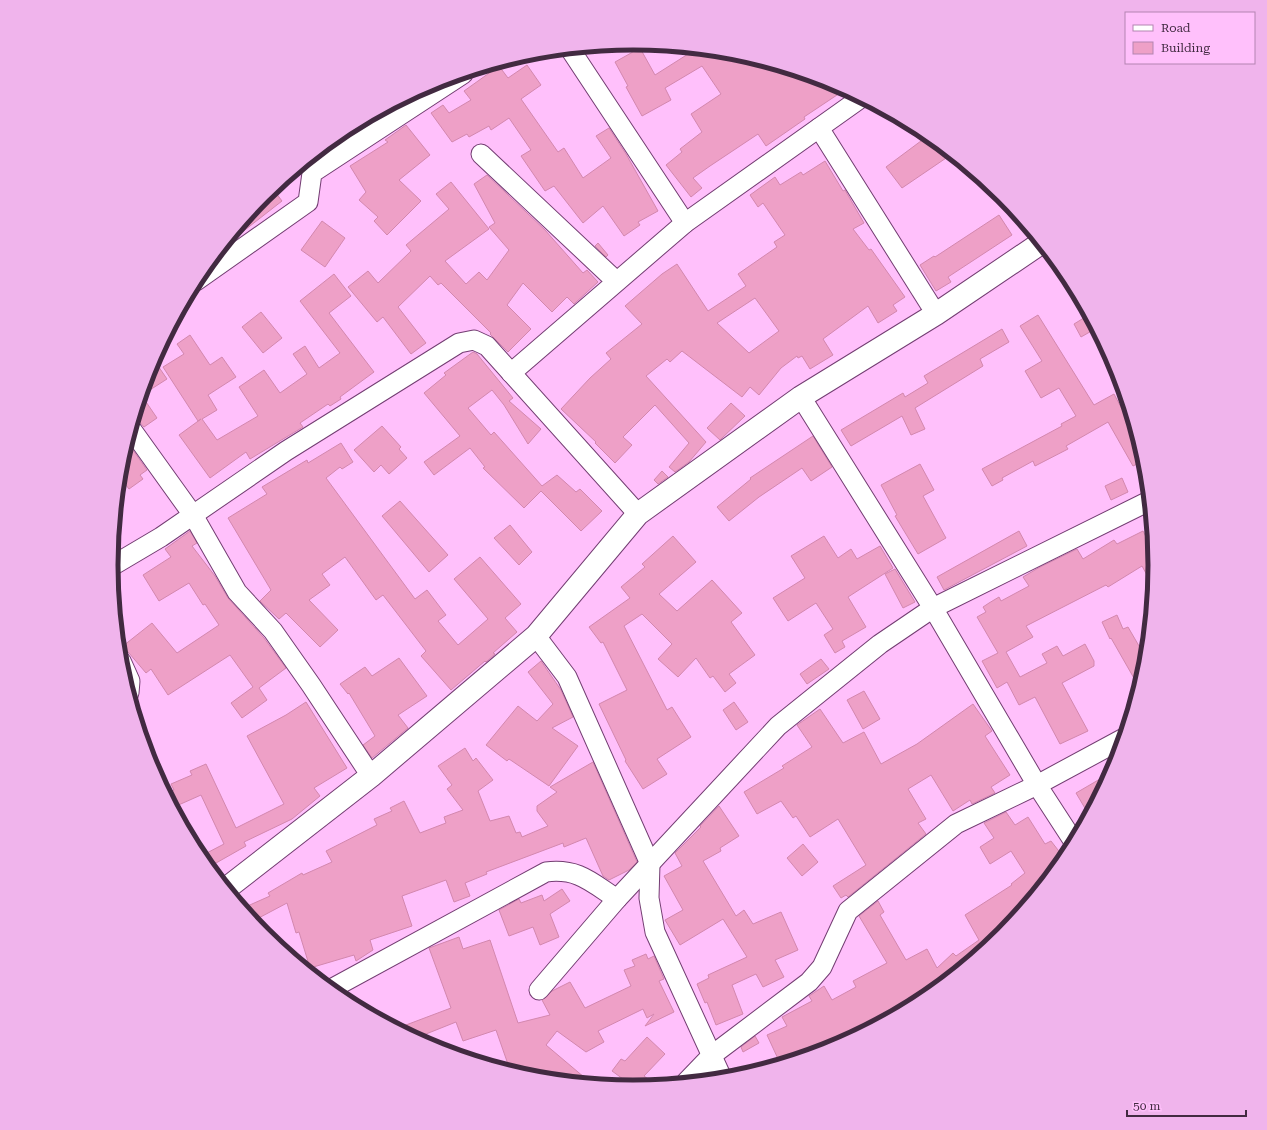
<svg xmlns="http://www.w3.org/2000/svg" width="1267" height="1130" viewBox="0 0 1267 1130" font-family="'Roboto Serif',serif">
<rect width="100%" height="100%" fill="#ffc0fb"/>
<g fill="#eea0c7" stroke="#d387ae" fill-rule="evenodd">
<path d="M640,48L655,75L696,49L736,53L833,83L846,89L804,117L805,119L766,146L758,134L710,166L693,178L702,188L691,197L666,165L682,152L680,149L702,132L691,114L721,94L702,66L665,88L671,100L642,116L626,87L628,86L615,62Z"/>
<path d="M527,65L541,85L521,99L558,152L564,148L583,178L611,158L596,136L609,128L626,154L658,211L638,222L640,225L624,236L603,206L583,223L554,186L545,191L521,156L531,150L509,118L491,130L489,126L469,137L467,134L452,142L431,113L443,105L449,113L471,100L464,91L499,66L508,78Z"/>
<path d="M406,125L430,155L399,180L421,201L387,235L374,221L378,217L359,200L366,192L350,166L388,142L385,140Z"/>
<path d="M929,135L952,154L902,188L886,167Z"/>
<path d="M825,161L843,191L845,190L864,223L853,229L869,250L871,249L905,297L893,305L897,311L878,323L868,306L823,339L833,355L810,369L802,356L798,358L797,356L781,368L759,395L750,387L742,397L682,351L670,362L667,359L646,376L706,442L689,462L675,472L669,467L689,443L655,405L623,437L632,445L615,463L595,443L596,442L561,409L590,378L611,359L606,353L642,324L625,306L662,274L677,264L708,311L746,286L738,274L777,247L774,242L785,235L763,203L758,207L750,195L775,177L780,185L801,172L803,175ZM755,298L779,331L749,353L717,323Z"/>
<path d="M487,175L545,230L583,273L587,270L598,282L574,304L567,297L552,312L523,283L507,305L531,329L508,352L490,334L491,333L441,283L438,285L430,276L398,307L426,343L411,354L383,317L377,322L348,287L368,271L378,283L411,251L406,245L449,209L436,194L451,182L489,229L445,261L466,284L479,272L487,280L509,250L489,227L495,223L474,184Z"/>
<path d="M273,189L282,201L241,233L237,229L265,196Z"/>
<path d="M999,215L1012,235L948,277L951,282L936,291L920,265L934,256L935,257Z"/>
<path d="M322,221L345,238L325,267L301,250Z"/>
<path d="M598,243L608,255L606,257L595,246Z"/>
<path d="M334,274L351,296L329,313L374,372L340,397L341,399L330,406L328,404L300,423L303,427L250,459L246,452L210,478L179,435L201,419L198,421L163,367L184,354L177,344L190,335L210,365L222,357L236,377L208,395L217,410L202,419L217,440L258,416L239,387L264,370L280,393L307,374L293,354L305,346L319,368L340,353L300,301Z"/>
<path d="M261,312L282,338L263,353L242,327Z"/>
<path d="M1038,315L1094,405L1114,394L1133,430L1135,429L1145,460L1133,466L1108,422L1066,446L1068,449L1035,466L1033,461L1002,478L1003,480L992,486L982,469L1062,426L1061,424L1076,416L1059,388L1041,398L1025,371L1042,361L1020,326Z"/>
<path d="M1087,316L1095,329L1081,337L1074,324Z"/>
<path d="M1002,329L1009,342L980,359L983,366L915,408L925,429L911,435L902,416L851,446L841,430L903,393L905,397L928,383L924,376Z"/>
<path d="M473,352L477,354L513,398L509,401L541,429L528,444L504,405L492,390L468,408L491,435L494,432L542,486L557,475L576,492L580,489L602,511L581,531L541,491L524,508L483,468L485,467L470,448L434,475L424,462L460,436L424,393L446,375L444,373Z"/>
<path d="M154,360L167,379L142,395L151,365Z"/>
<path d="M142,396L157,418L144,427L136,418Z"/>
<path d="M731,403L745,416L720,440L707,428Z"/>
<path d="M382,426L401,447L399,449L407,458L389,474L381,465L374,472L354,450Z"/>
<path d="M813,436L832,467L811,481L802,468L759,497L729,521L717,507L751,479L750,478Z"/>
<path d="M128,443L147,470L140,475L143,479L129,489L126,485L119,490L122,463Z"/>
<path d="M341,443L353,462L342,469L340,467L326,478L415,599L427,590L446,615L438,621L458,645L488,619L454,579L480,557L521,604L505,618L517,632L493,653L495,654L486,662L485,661L451,690L421,656L426,651L383,595L376,600L345,557L322,574L330,585L309,600L338,630L320,647L286,613L279,619L260,601L271,590L228,518L267,494L262,487L307,460L308,463Z"/>
<path d="M920,464L934,490L923,496L946,538L918,554L895,516L897,515L881,485Z"/>
<path d="M662,471L668,477L658,484L654,480Z"/>
<path d="M1122,478L1128,492L1111,500L1105,486Z"/>
<path d="M400,501L448,555L429,572L382,516Z"/>
<path d="M510,525L532,552L519,565L494,538Z"/>
<path d="M190,531L197,543L192,546L215,576L228,598L264,638L286,668L259,688L267,700L242,718L231,703L253,687L230,655L168,695L151,669L146,673L123,646L152,623L177,653L219,625L205,604L203,605L189,583L159,601L143,575L171,557L165,549Z"/>
<path d="M1019,531L1027,546L944,590L937,577Z"/>
<path d="M1143,531L1154,552L1156,565L1153,586L1142,566L1108,587L1106,585L1026,626L1033,637L1006,652L1020,677L1047,663L1042,654L1057,646L1063,656L1085,644L1094,661V666L1062,683L1088,731L1060,744L1035,697L1019,705L1007,682L997,688L982,661L998,653L977,617L986,612L983,607L989,603L999,597L1001,601L1029,586L1023,577L1040,567L1077,549L1083,559L1114,540L1117,544Z"/>
<path d="M673,536L696,562L659,594L677,611L712,580L742,613L731,622L755,655L729,674L736,683L725,692L713,676L710,678L696,658L678,677L658,659L672,644L642,614L624,626L667,710L672,707L691,737L657,759L667,774L643,789L625,761L626,760L599,704L627,690L603,642L601,643L589,627L630,598L621,587L645,567L642,564Z"/>
<path d="M824,536L838,558L851,549L857,559L880,546L893,568L848,597L866,627L842,641L845,647L835,653L824,635L833,629L816,603L788,621L773,598L805,578L791,556Z"/>
<path d="M895,569L915,602L903,608L885,574Z"/>
<path d="M1117,615L1123,629L1128,627L1146,658L1139,687L1111,638L1110,639L1102,622Z"/>
<path d="M399,658L427,696L398,715L408,728L372,758L363,745L375,736L349,693L348,694L340,684L365,667L372,676Z"/>
<path d="M821,659L829,669L807,684L800,674Z"/>
<path d="M541,661L561,690L573,717L552,728L578,746L549,786L509,759L507,761L486,745L518,706L537,721L553,704L528,672Z"/>
<path d="M864,691L880,719L863,729L847,700Z"/>
<path d="M306,702L347,768L314,788L320,796L292,819L244,842L246,846L209,867L201,856L224,844L201,795L174,807L167,794L174,790L171,784L192,775L190,771L206,764L236,828L284,804L247,736L286,715Z"/>
<path d="M734,702L748,722L736,730L723,710Z"/>
<path d="M973,704L992,731L985,736L1010,775L991,787L995,793L972,804L970,800L953,811L931,775L908,789L926,819L918,823L926,834L848,897L846,895L841,898L833,886L866,865L838,819L810,837L796,816L793,818L781,801L757,814L744,792L784,768L782,766L812,747L797,725L820,709L843,743L864,732L881,764L917,744Z"/>
<path d="M465,748L473,761L476,758L493,780L478,791L490,821L509,816L516,833L520,832L522,837L548,826L537,811V806L557,792L550,787L593,762L637,862L629,870L609,880L603,876L586,838L564,847L563,843L486,872L487,874L465,883L470,896L454,902L446,880L402,896L412,926L370,940L373,950L356,961L354,955L310,968L299,932L296,933L287,903L253,921L243,908L270,896L268,893L302,873L303,875L332,862L326,851L377,825L374,819L392,811L390,808L404,801L420,833L446,823L444,817L463,810L447,789L452,785L438,766Z"/>
<path d="M1112,772L1089,815L1076,793Z"/>
<path d="M719,806L739,836L720,848L721,851L703,861L736,916L744,910L753,924L781,912L798,950L775,960L784,977L763,987L756,974L732,985L743,1014L716,1025L707,1002L705,1003L697,984L709,978L708,975L747,957L723,919L680,945L665,920L683,910L664,876L682,866L675,853L701,827L700,826Z"/>
<path d="M1006,812L1015,825L1028,817L1045,844L1051,841L1065,859L1002,934L923,999L833,1047L820,1051L816,1045L779,1061L767,1035L787,1026L782,1017L812,1001L809,996L824,986L832,1000L856,987L853,981L887,963L859,916L878,901L884,912L880,915L906,960L927,949L937,968L953,953L956,956L979,940L965,915L1012,885L1011,884L1025,873L1011,851L990,864L980,847L994,838L984,823Z"/>
<path d="M803,844L818,862L802,876L787,858Z"/>
<path d="M562,889L570,901L550,914L559,937L540,945L533,927L509,936L499,910L519,899L521,903L542,895L544,901Z"/>
<path d="M459,937L463,949L490,940L518,1023L550,1015L542,1000L552,991L570,982L585,1008L631,986L624,970L635,966L632,960L646,954L648,959L654,956L664,979L659,981L674,1012L645,1026L654,1014L647,1018L643,1009L598,1031L604,1042L586,1052L557,1031L546,1045L591,1083L531,1077L510,1070L496,1030L463,1041L456,1022L416,1038L398,1028L451,1008L429,948Z"/>
<path d="M755,1036L759,1043L743,1052L741,1047Z"/>
<path d="M647,1037L665,1054L644,1076L656,1085L634,1087L612,1071L621,1059L625,1061Z"/>
</g>
<g fill="none" stroke-linecap="round" stroke-linejoin="round">
<defs>
<g id="street">
<path d="M570,49L685,223"/>
<path d="M819,128L936,314"/>
<path d="M481,154L616,281"/>
<path d="M196,281L308,202L312,173L463,74"/>
<path d="M511,373L685,223L861,98"/>
<path d="M801,397L933,608L1037,785L1074,842"/>
<path d="M132,430L193,515L237,592L273,631L311,685L371,776"/>
<path d="M112,566L161,537L286,451L459,343L474,340L487,346L638,514"/>
<path d="M536,636L567,677L650,864L649,898L655,932L722,1078"/>
<path d="M121,661L130,681L129,693"/>
<path d="M331,989L546,872C578,868 591,882 617,899"/>
<path d="M539,990L617,899L778,726L880,644L933,608L1149,501"/>
<path d="M686,1082L711,1056L809,982L822,967L848,911L956,824L1037,785L1124,738"/>
</g>
<path id="secondary" d="M227,888L371,776L536,636L638,514L801,397L936,314L1041,243"/>
</defs>
<use href="#street" stroke="#733d72" stroke-width="21"/>
<use href="#secondary" stroke="#733d72" stroke-width="24"/>
<use href="#street" stroke="#fff" stroke-width="19"/>
<use href="#secondary" stroke="#fff" stroke-width="22"/>
</g>
<path d="M0 0H1267V1130H0ZM118 565a515 515 0 1 1 1030 0a515 515 0 1 1-1030 0Z" fill="#f0b4ec" fill-rule="evenodd"/>
<path fill="none" stroke="#422a41" stroke-width="5" d="M118 565a515 515 0 1 1 1030 0a515 515 0 1 1-1030 0Z"/>
<rect x="1125" y="12" width="130" height="52" fill="#ffc0fb" stroke="#b384b1"/>
<rect x="1133" y="25" width="20" height="6" fill="#ffffff" stroke="#b384b1"/>
<text x="1161" y="32" font-size="12" fill="#422a41">Road</text>
<rect x="1133" y="42" width="20" height="12" fill="#eea0c7" stroke="#b384b1"/>
<text x="1161" y="52" font-size="12" fill="#422a41">Building</text>
<path d="M1127 1110v6h119v-6" fill="none" stroke="#422a41" stroke-width="2"/>
<text x="1133" y="1110" font-size="12" fill="#422a41" stroke="#ffc0fb" stroke-width="3" paint-order="stroke">50 m</text>
</svg>
